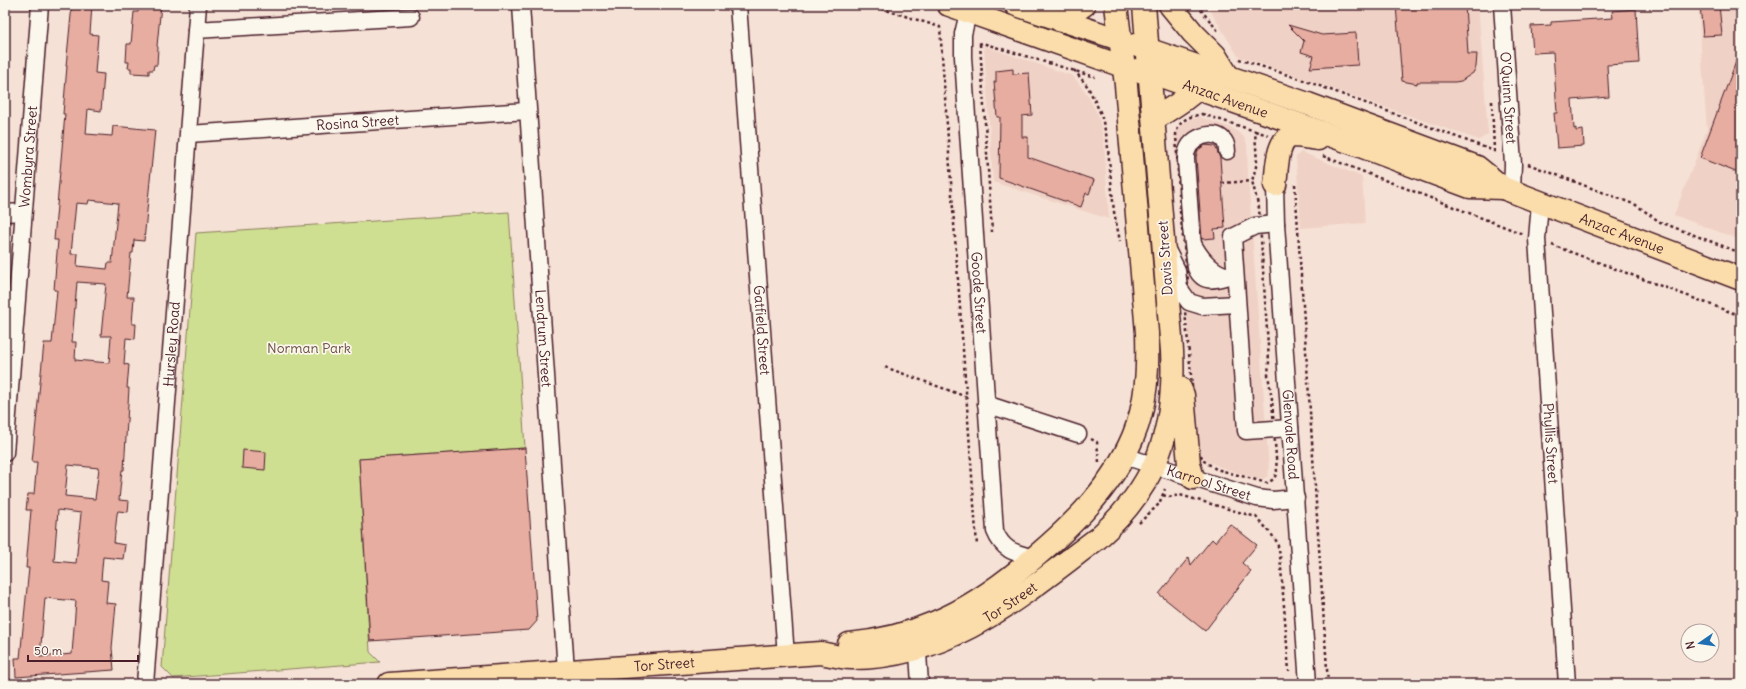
<svg xmlns="http://www.w3.org/2000/svg" width="1746" height="689" viewBox="0 0 1746 689" font-family="Delius,sans-serif">
<rect width="100%" height="100%" fill="#f5e1d5"/>
<filter id="ink" filterUnits="userSpaceOnUse"><feTurbulence type="fractalNoise" baseFrequency=".025" numOctaves="2"/><feDisplacementMap in="SourceGraphic" scale="8" xChannelSelector="R" yChannelSelector="G"/><feConvolveMatrix kernelMatrix="1 2 1 2 8 2 1 2 1" color-interpolation-filters="sRGB"/></filter>
<g filter="url(#ink)">
<g fill="#f0d1c5">
<path d="M1207,5H1478L1488,134L1479,140L1238,56Z"/>
<path d="M1698,5H1741V240L1674,215L1707,130Z"/>
<path d="M984,46L1073,76L1087,94L1098,115L1104,140L1109,219L993,182Z"/>
<path d="M1200,117L1232,128L1243,136L1247,144L1248,177L1269,470L1268,476L1263,479H1257L1218,466L1207,461L1199,450L1196,438L1187,315V291L1183,231L1180,219L1174,135L1180,125L1188,120Z"/>
<path d="M1301,152L1362,177L1365,223L1301,228L1296,157Z"/>
</g>
<path fill="#cfdf92" stroke="#8c7f5e" d="M509,212L525,448L359,459L370,652L380,662L173,678L162,667L196,233Z"/>
<g fill="#e6ada0" stroke="#4a1f2b" fill-rule="evenodd">
<path d="M72,5H92L90,34L98,35L95,73L104,74L101,111L88,109L86,134L112,136L113,126L155,130L144,241L134,240L133,253H131L127,297H134L132,324H136L135,339L126,338L124,364L129,365L127,388H129L124,470H122L119,500L129,501L128,512L118,511L117,514L114,543L125,545L123,559L103,557L101,580L108,581L106,603L116,604L112,648L114,670L16,677L15,658H20L29,568H26L31,510H26L28,494H34L37,462H32L44,343H52L57,290H54L58,240H54L65,114H63L67,66H66ZM89,200L118,203L112,263H108L107,269L77,266L78,254H71L76,203L88,204ZM77,282L106,284L101,336H111L109,363L75,360L76,342H72ZM68,465L99,468L95,499L65,496ZM58,510L81,513L76,563L54,561ZM45,598L76,601L72,654L40,657Z"/>
<path d="M139,5H161L157,46L158,47L157,65H154L153,70H149V74L131,73V68H128L129,62H126L127,44H131L134,12H138Z"/>
<path d="M1396,5H1465L1468,54H1477L1476,67L1473,73L1461,81L1455,82H1417V84L1402,81Z"/>
<path d="M1700,5H1719L1722,35L1703,36Z"/>
<path d="M1636,9L1639,63L1607,65L1609,97L1572,100L1574,129L1576,128V131L1583,130L1584,146L1557,148L1554,113H1557L1553,52L1533,53L1531,26L1551,25V22L1613,18L1612,11Z"/>
<path d="M1288,25L1322,35L1356,33L1358,65L1310,68L1314,56L1301,52L1304,41Z"/>
<path d="M1740,51L1741,52V174L1700,158Z"/>
<path d="M1013,69V74L1029,73L1032,115L1022,116V137H1028V157L1094,180L1089,194L1086,193L1081,207L999,178L1000,117H997L994,82H996V71Z"/>
<path d="M1205,145L1215,146L1220,158L1225,228L1214,229L1215,238L1202,239L1196,157L1198,150Z"/>
<path d="M525,448L537,621L529,630L370,641L359,459Z"/>
<path d="M243,450L266,452L265,470L242,468Z"/>
<path d="M1230,524L1257,545L1242,563L1251,571L1205,631L1159,594L1189,557L1191,565L1212,539L1215,542Z"/>
</g>
<g fill="none" stroke-linecap="round" stroke-linejoin="round">
<defs>
<g id="minor">
<path id="s1" d="M521,5L566,671"/>
<path id="s2" d="M738,5L786,656"/>
<path id="s3" d="M970,5L963,34V57L995,531C1003,551 1015,553 1035,558"/>
<path id="s4" d="M1502,5L1513,164L1512,191"/>
<path d="M196,30L411,17"/>
<path id="s5" d="M189,134L527,111"/>
<path d="M1227,151C1227,127 1193,132 1187,151C1186,153 1186,157 1186,160L1191,228L1196,268C1203,284 1214,280 1228,276"/>
<path id="s6" d="M1275,185L1276,224L1308,684"/>
<path id="s7" d="M1540,203L1537,239L1567,684"/>
<path d="M5,213L23,212"/>
<path d="M1276,224L1255,226L1233,237L1246,431L1290,428"/>
<path d="M1194,246C1202,260 1216,277 1234,276"/>
<path d="M1167,250L1177,270L1179,288L1189,302L1202,306L1237,304"/>
<path d="M986,404L1078,434"/>
<path id="s8" d="M5,453L40,5"/>
<path id="s9" d="M1124,456L1257,498L1273,500L1296,498"/>
<path d="M917,638L920,684"/>
<path id="s10" d="M145,684L198,5"/>
</g>
<g id="major">
<path d="M948,5L1124,67"/>
<path d="M1015,5L1121,40"/>
</g>
<g id="highway">
<path d="M1170,5L1193,33L1215,55L1228,76"/>
<path d="M1061,21L1084,5"/>
<path id="s11" d="M1135,45L1308,104L1477,167L1503,188L1741,279"/>
<path id="s12" d="M1136,70L1164,77L1355,144L1470,187L1503,188"/>
<path d="M1154,119C1169,109 1184,102 1197,89"/>
<path d="M1275,185C1277,172 1276,138 1293,136C1301,136 1311,138 1318,139"/>
<path d="M1180,388L1183,395L1189,464L1193,478"/>
<path d="M849,644C879,641 908,634 936,622C968,609 996,589 1023,567C1067,531 1110,491 1133,437C1147,404 1148,369 1147,333L1126,85L1116,5"/>
<path id="s13" d="M389,684L821,653C831,655 841,658 851,658C951,659 1023,594 1098,538C1157,485 1176,430 1172,351L1144,5"/>
</g>
</defs>
<use href="#minor" stroke="#4a1f2b" stroke-width="19"/>
<use href="#major" stroke="#4a1f2b" stroke-width="24"/>
<use href="#highway" stroke="#4a1f2b" stroke-width="25"/>
<g stroke="#4a1f2b" stroke-width="2.5" stroke-dasharray="3 3" stroke-linecap="butt">
<path d="M870,5L940,27L977,546"/>
<path d="M1197,5L1218,31"/>
<path d="M979,44L982,43L1095,77"/>
<path d="M980,44L992,232"/>
<path d="M1239,59L1309,82L1497,152"/>
<path d="M1074,70L1088,87L1101,114L1107,138L1114,212L1120,241"/>
<path d="M1492,101L1494,150"/>
<path d="M1202,114L1255,131L1257,163L1252,181L1259,208L1269,361L1268,375L1272,399L1277,472L1274,479L1267,483L1216,469L1204,461L1198,450L1185,311L1188,281L1180,211L1176,134C1179,120 1188,117 1202,114Z"/>
<path d="M1255,131L1268,135"/>
<path d="M1323,156L1523,234"/>
<path d="M1528,164L1636,205L1660,222L1741,253"/>
<path d="M1222,183L1252,181"/>
<path d="M1295,184L1328,684"/>
<path d="M1552,245L1741,316"/>
<path d="M885,367L967,397"/>
<path d="M1091,439L1097,442L1099,462"/>
<path d="M1163,495L1169,497L1180,495L1256,517L1269,531L1277,542L1280,555L1289,671"/>
<path d="M1139,523L1159,504L1165,489"/>
</g>
<use href="#minor" stroke="#fbf7ec" stroke-width="16"/>
<use href="#major" stroke="#faddab" stroke-width="21"/>
<use href="#highway" stroke="#faddab" stroke-width="22"/>
</g>
</g>
<g text-anchor="middle" dominant-baseline="central" stroke-width="3.5" stroke-linejoin="round" paint-order="stroke">
<g font-size="14" fill="#4a1f2b" stroke="#fbf7ec">
<text stroke="none"><textPath href="#s4" startOffset="93">O'Quinn Street</textPath></text>
<text stroke="none"><textPath href="#s12" startOffset="94">Anzac Avenue</textPath></text>
<text stroke="none"><textPath href="#s5" startOffset="169">Rosina Street</textPath></text>
<text stroke="none"><textPath href="#s8" startOffset="297">Wombyra Street</textPath></text>
<text stroke="none"><textPath href="#s11" startOffset="524">Anzac Avenue</textPath></text>
<text transform="translate(1165 258) rotate(-94)">Davis Street</text>
<text stroke="none"><textPath href="#s3" startOffset="289">Goode Street</textPath></text>
<text stroke="none"><textPath href="#s2" startOffset="326">Gatfield Street</textPath></text>
<text stroke="none"><textPath href="#s1" startOffset="334">Lendrum Street</textPath></text>
<text stroke="none"><textPath href="#s10" startOffset="341">Hursley Road</textPath></text>
<text stroke="none"><textPath href="#s6" startOffset="250">Glenvale Road</textPath></text>
<text stroke="none"><textPath href="#s7" startOffset="241">Phyllis Street</textPath></text>
<text stroke="none"><textPath href="#s9" startOffset="89">Karrool Street</textPath></text>
<text stroke="none"><textPath href="#s13" startOffset="635">Tor Street</textPath></text>
<text stroke="none"><textPath href="#s13" startOffset="276">Tor Street</textPath></text>
</g>
<g font-size="14" fill="#6b4f45" stroke="#fbf7ec">
<text x="309" y="348">Norman Park</text>
</g>
</g>
<rect width="1746" height="689" fill="none" stroke="#fbf7ec" stroke-width="20"/>
<rect x="10" y="10" width="1726" height="669" fill="none" stroke="#4a1f2b" stroke-width="1.5" filter="url(#ink)"/>
<g transform="translate(1700 643) rotate(257)"><circle r="19" fill="#fbf7ec" stroke="#b4a19f"/>
<path d="M0-3L7 15L0 10L-7 15Z" fill="#1f6fb2"/>
<text y="-6" font-size="11" font-weight="bold" text-anchor="middle" fill="#4a1f2b">N</text>
</g>
<path d="M28 655v6h110v-6" fill="none" stroke="#4a1f2b" stroke-width="2"/>
<text x="34" y="655" font-size="12" fill="#4a1f2b" stroke="#fbf7ec" stroke-width="3" paint-order="stroke">50 m</text>
</svg>
